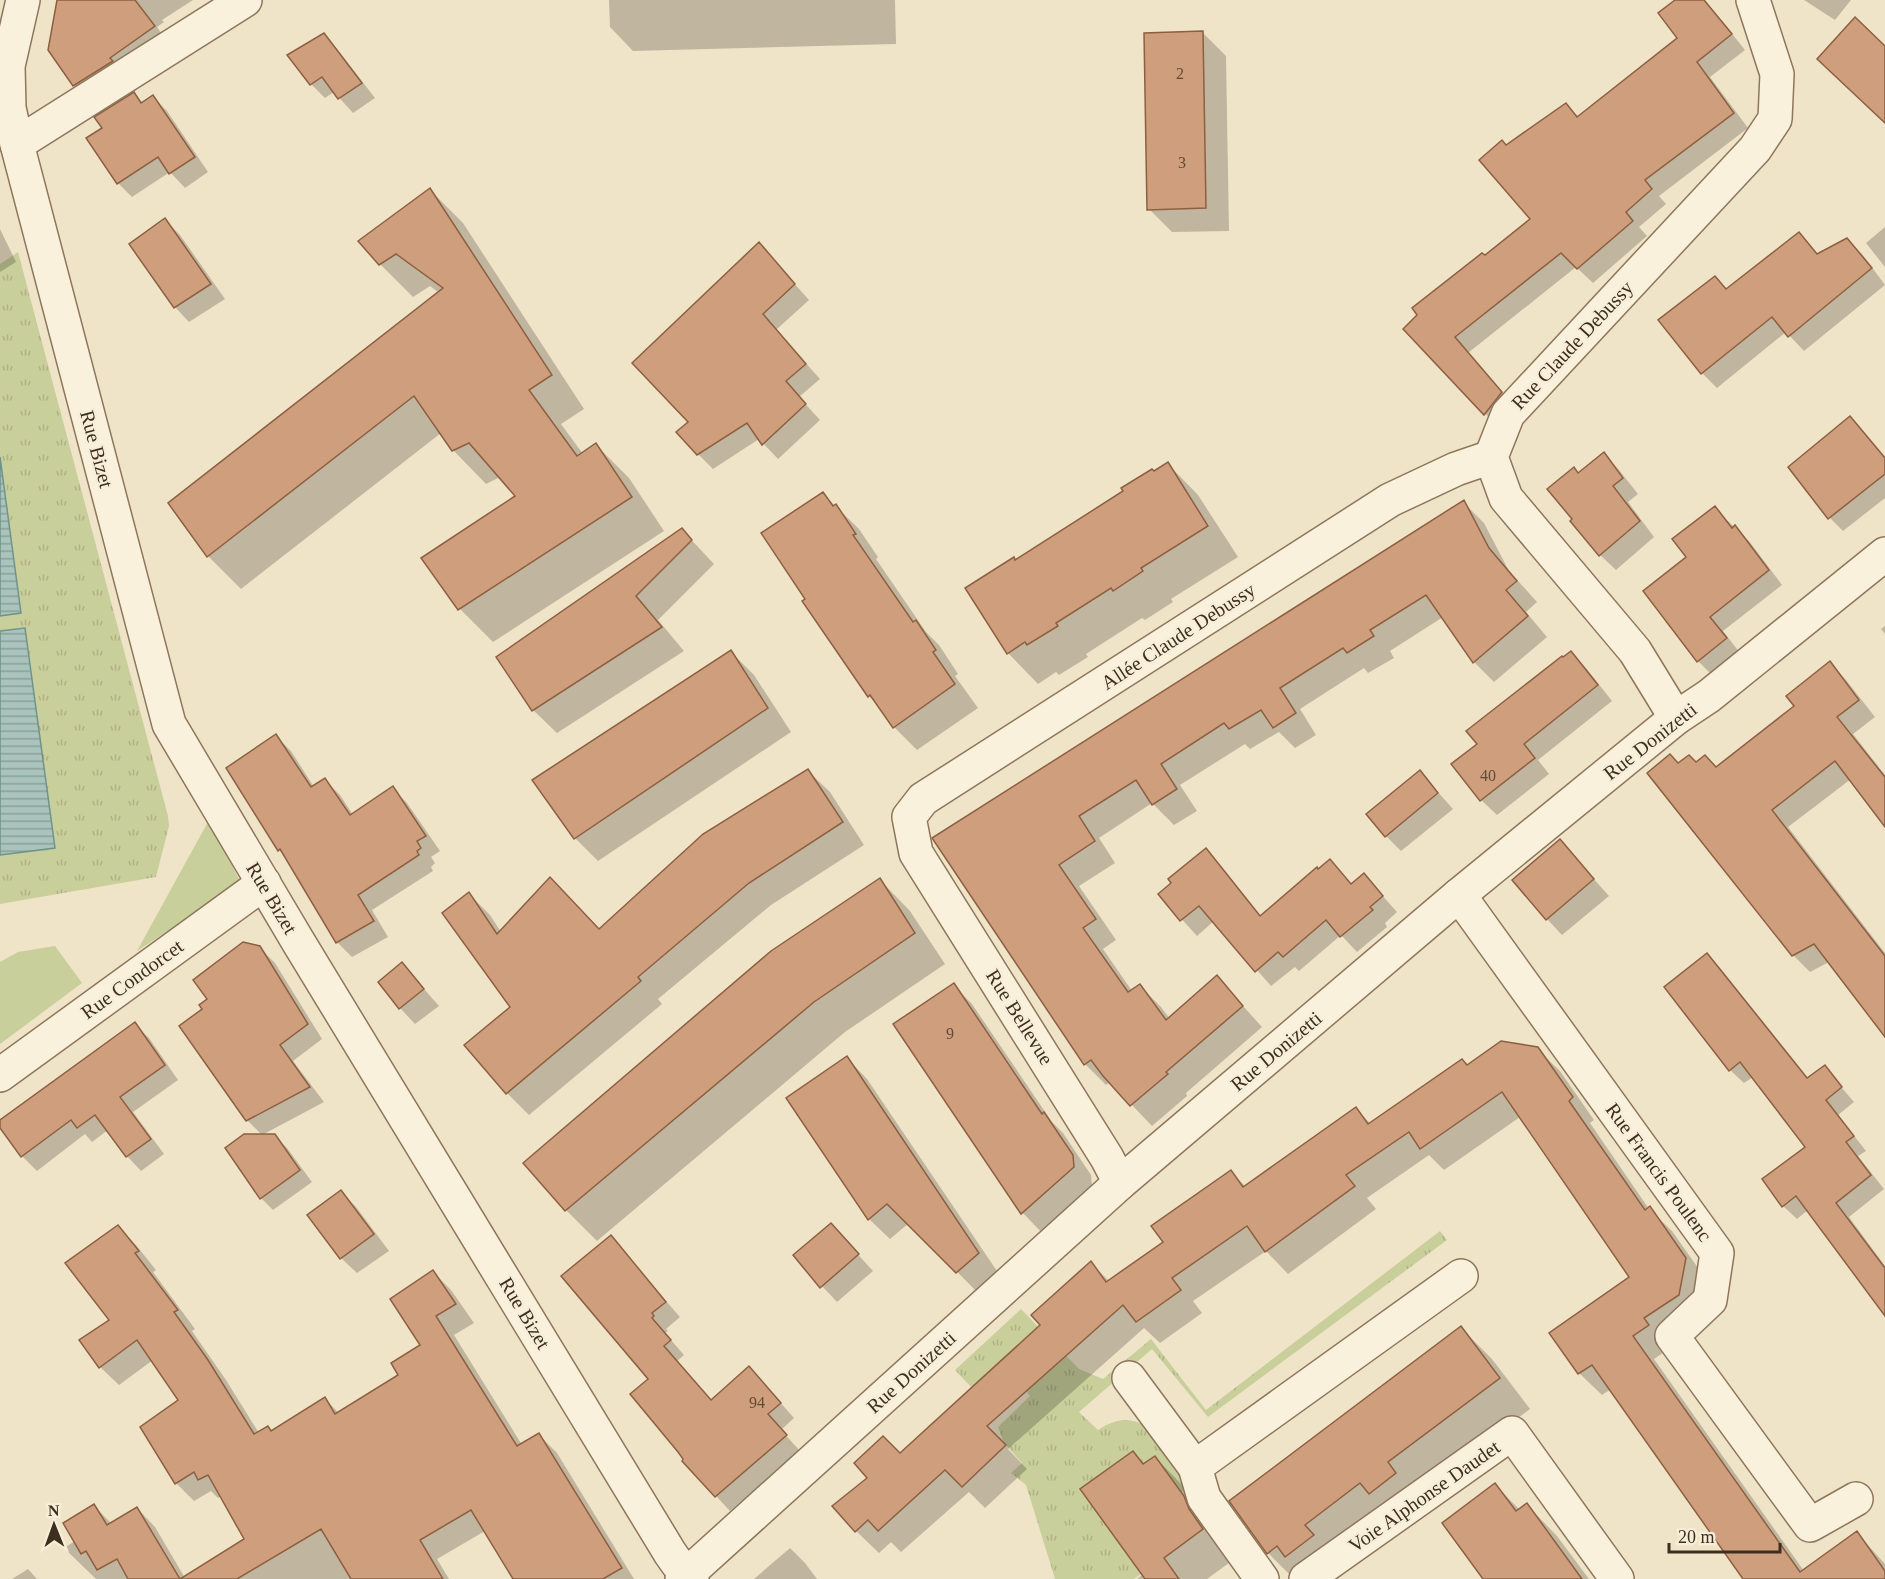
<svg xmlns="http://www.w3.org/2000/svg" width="1885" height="1579" viewBox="0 0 1885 1579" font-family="'Times New Roman',serif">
<defs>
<pattern id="grass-tufts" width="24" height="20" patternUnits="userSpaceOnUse" patternTransform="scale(1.5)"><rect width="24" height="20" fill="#c9cf9b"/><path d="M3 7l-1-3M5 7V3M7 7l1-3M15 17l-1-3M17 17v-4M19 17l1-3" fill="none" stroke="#aeb285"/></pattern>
<pattern id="water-rules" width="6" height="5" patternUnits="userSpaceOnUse" patternTransform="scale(1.5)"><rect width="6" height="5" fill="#a9c4bc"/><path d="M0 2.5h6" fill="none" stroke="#8ba098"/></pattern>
</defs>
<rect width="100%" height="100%" fill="#f0e4c8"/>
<g fill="url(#grass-tufts)">
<path d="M18,252L168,816L169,826L156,877L0,904V855L55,847L25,629L0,631V616L21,613L0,457V264Z"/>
<path d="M1440,1231L1447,1240L1208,1417L1152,1349L1079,1412L1098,1430C1115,1419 1132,1415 1148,1429C1157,1442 1182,1470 1183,1485C1184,1491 1181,1494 1178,1498L1176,1485L1155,1456L1143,1464L1133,1451L1080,1489L1141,1574L1134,1579H1055L1026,1485L1011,1473L1022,1463L1004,1443L998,1427L1030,1396L1026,1391L972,1388L955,1370L1021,1309L1079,1369L1103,1379L1151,1339L1206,1410Z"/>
</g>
<g fill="#c9cf9b">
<path d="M209,820L241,883L137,951Z"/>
<path d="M55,946L82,983L0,1044V962L18,952Z"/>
</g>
<g fill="url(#water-rules)" stroke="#6f938a" stroke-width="1.5">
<path d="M0,457L21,613L0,616Z"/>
<path d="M25,628L55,848L0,855V631Z"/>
</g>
<g fill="#0003">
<path d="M59,0H193L162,20L164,22L157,27L166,40L87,98L74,85L50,49Z"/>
<path d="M609,0H895L896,44L633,51L610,27Z"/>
<path d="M1677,0H1705L1745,50L1710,77L1748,128L1659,196L1666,204L1639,227L1647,236L1593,283L1576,267L1468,353L1516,408L1499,428L1405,329L1485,257L1532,220L1507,147L1566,105L1579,117L1679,39Z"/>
<path d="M1804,0H1851L1835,20Z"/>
<path d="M1203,33L1226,56L1229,231L1172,232L1149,209Z"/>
<path d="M324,35L338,50L375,98L353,113L334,92L325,98L311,84Z"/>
<path d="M134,94L143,103L153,97L167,111L208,172L185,188L170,172L132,197L118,183L104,128Z"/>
<path d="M430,190L463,223L584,409L561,424L583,454L596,445L629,478L664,531L493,642L460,609L423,559L517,497L500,477L486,484L453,450L441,433L241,589L208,556L439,293L430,286L413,297L380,264Z"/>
<path d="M165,220L180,235L225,299L189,322L175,307Z"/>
<path d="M1885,227V267L1866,243Z"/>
<path d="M0,229L16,262L0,272Z"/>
<path d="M1798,234L1818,255L1847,239L1862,254L1885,285L1804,351L1786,332L1717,388L1702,373L1661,321L1715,278L1727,290Z"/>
<path d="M759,244L809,300L776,330L820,379L799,397L820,420L778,459L759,439L713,469L698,454L690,422Z"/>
<path d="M1850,418L1885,457V498L1843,531L1830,518L1790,468Z"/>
<path d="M1604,454L1619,470L1638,494L1628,502L1654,537L1616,570L1600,555L1579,474Z"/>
<path d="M1168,464L1198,495L1238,557L1171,599L1173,602L1145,620L1142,618L1086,654L1088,657L1059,675L1056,672L1038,684L1008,653L1016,561Z"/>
<path d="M823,494L859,529L878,557L876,559L926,632L939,645L958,674L955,676L978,708L917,750L894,727L881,708L869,696L807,600Z"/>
<path d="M1463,502L1484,523L1509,571L1537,602L1526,612L1547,637L1494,682L1474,662L1443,617L1390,651L1394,658L1368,673L1364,668L1300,709L1316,735L1295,748L1279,732L1250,749L1245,744L1180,785L1197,811L1174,825L1152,803L1099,838L1115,863L1079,886L1116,940L1103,949L1132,991L1140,986L1161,1007L1170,1019L1217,977L1262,1027L1186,1093L1187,1096L1152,1126L1110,1082L1106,1085L1085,1064L934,839Z"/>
<path d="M1714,508L1749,541L1782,585L1723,631L1740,653L1712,675L1698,661L1689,557Z"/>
<path d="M682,530L714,564L658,620L684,651L557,733L533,710Z"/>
<path d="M1885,626V634L1881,629Z"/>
<path d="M731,652L754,675L791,732L598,861L575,838Z"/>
<path d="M1571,653L1586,668L1612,701L1538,760L1549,774L1497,815L1481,800L1479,744Z"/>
<path d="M1830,663L1846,680L1875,717L1853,734L1885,775V820L1851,779L1788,827L1885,953V1034L1829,962L1810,972L1793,955L1679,765L1696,764L1716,768L1796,707Z"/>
<path d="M276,736L291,751L314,787L325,780L340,795L353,815L392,788L407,803L440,851L431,857L435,863L431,867L433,871L372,910L388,937L352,957L337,942L287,858L279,850Z"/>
<path d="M808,771L830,792L864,845L771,905L658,999L662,1004L529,1115L507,1093L467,1045L512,1008L469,894L490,915L501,932L599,930Z"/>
<path d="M1420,772L1453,809L1401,851L1386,836Z"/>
<path d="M1560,841L1609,896L1562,935L1547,919Z"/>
<path d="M1206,850L1221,866L1262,917L1330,861L1352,885L1364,875L1397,912L1385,923L1387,927L1357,952L1341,935L1299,971L1295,967L1271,986L1214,921L1197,936L1160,895Z"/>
<path d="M880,880L910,911L945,964L845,1032L597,1241L566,1210L525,1163Z"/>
<path d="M259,947L275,963L322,1039L293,1061L324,1102L262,1135L247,1120L204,1010Z"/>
<path d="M1707,955L1721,969L1809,1079L1824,1067L1854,1102L1838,1115L1866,1151L1858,1156L1884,1189L1849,1217L1885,1266V1311L1808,1210L1797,1219L1783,1206L1807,1147L1753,1077L1744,1083L1730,1070Z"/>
<path d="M402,964L439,1006L415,1024L400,1008L380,983Z"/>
<path d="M953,985L972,1004L1052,1122L1063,1133L1091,1175L1092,1186L1041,1232L1023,1213L895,1025Z"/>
<path d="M134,1024L149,1038L178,1080L133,1112L164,1154L141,1171L127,1156L108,1130L92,1142L85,1134L37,1171L22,1156L0,1125V1122Z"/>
<path d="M1537,1049L1560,1071L1594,1120L1590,1123L1649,1209L1672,1231L1708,1282L1670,1348L1654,1359L1804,1571L1857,1533L1885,1564V1579H1745L1611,1389L1602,1395L1579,1373L1552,1333L1631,1278L1520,1117L1444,1170L1429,1155L1367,1198L1376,1209L1288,1274L1266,1251L1193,1301L1202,1313L1160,1343L1144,1328L1008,1449L1027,1469L985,1508L969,1492L901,1552L891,1542L879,1553L856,1531L900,1455L1043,1325L1091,1263L1109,1281L1165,1242L1231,1172L1246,1187L1356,1109L1371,1124L1467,1066Z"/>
<path d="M847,1058L867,1079L999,1274L978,1293L909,1223L890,1239L869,1219Z"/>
<path d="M274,1135L287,1148L312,1182L273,1210L261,1198Z"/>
<path d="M341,1192L356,1207L389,1251L357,1273L341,1258Z"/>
<path d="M831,1225L873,1271L837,1302L822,1286Z"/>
<path d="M118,1227L136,1245L156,1270L153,1272L195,1329L192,1331L226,1380L259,1433L271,1432L325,1399L339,1413L401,1376L422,1346L433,1272L451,1290L474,1323L454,1335L522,1445L539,1435L557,1453L634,1579H515L485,1531L437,1559L449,1579H96L64,1548L75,1541L94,1506L112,1524L137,1508L155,1527L185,1578L246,1539L221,1496L218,1498L211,1491L194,1501L176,1483L180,1400L153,1360L119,1385L100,1367L111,1320Z"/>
<path d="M610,1237L680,1317L666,1329L668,1331L665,1333L684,1355L677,1361L712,1401L763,1383L794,1418L781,1430L800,1451L730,1511L716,1496L651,1379Z"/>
<path d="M1461,1328L1492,1359L1530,1409L1418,1493L1294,1579L1268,1553Z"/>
<path d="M1133,1453L1145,1464L1155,1457L1185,1488L1233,1560L1207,1579H1137L1143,1574Z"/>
<path d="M1495,1485L1520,1510L1527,1505L1557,1536L1589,1579H1485Z"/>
<path d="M790,1548L805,1563L817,1579H754Z"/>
<path d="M28,1569L37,1579H12Z"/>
</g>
<g fill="#cf9f7d" stroke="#8d5f41" stroke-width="1.5">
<path d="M57,0H135L155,26L110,58L113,61L73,86L48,50Z"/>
<path d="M1675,0H1704L1732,34L1697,62L1734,113L1645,180L1652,189L1626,212L1633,221L1577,269L1561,253L1455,337L1502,392L1484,415L1403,329L1417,315L1412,308L1482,253L1485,255L1530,219L1479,160L1502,140L1506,145L1566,103L1577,117L1677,38L1658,13Z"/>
<path d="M1855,17L1885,46V123L1817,59Z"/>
<path d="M1203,31L1206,208L1147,210L1144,33Z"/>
<path d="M324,33L362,83L338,99L322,77L310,85L287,55Z"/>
<path d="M134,92L141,103L153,95L195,157L169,174L158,157L117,184L86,138L102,128L94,117Z"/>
<path d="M430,188L552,375L529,390L577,456L596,443L632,497L458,610L421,558L515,496L469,443L452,451L414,396L207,557L168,503L443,288L396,254L379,265L358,241Z"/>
<path d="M165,218L211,284L174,308L129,244Z"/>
<path d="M1799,232L1817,254L1847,238L1872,268L1788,337L1772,317L1701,374L1658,320L1715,276L1726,289Z"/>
<path d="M759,242L795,284L763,314L806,364L786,381L806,404L762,445L747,423L697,455L676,432L688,422L632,363Z"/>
<path d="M1850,416L1885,458V474L1828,519L1788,467Z"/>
<path d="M1604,452L1623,478L1613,486L1640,521L1599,556L1570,521L1572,519L1547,489L1574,467L1578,473Z"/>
<path d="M1168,462L1208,526L1141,568L1143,571L1113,591L1111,588L1056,623L1058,626L1027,645L1025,642L1007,654L965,588L1014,557L1015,560L1123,491L1121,488L1152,469L1154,471Z"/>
<path d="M823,492L833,506L836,504L856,534L853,535L913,622L916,620L936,650L933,652L955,684L893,728L870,695L868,697L802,601L805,599L761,533Z"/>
<path d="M1464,500L1489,548L1517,581L1506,590L1528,616L1473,663L1426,595L1370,630L1374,636L1347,653L1343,648L1280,688L1296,713L1273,728L1261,710L1229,729L1224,723L1161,764L1177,789L1152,805L1136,780L1079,816L1095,841L1059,865L1096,919L1083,928L1128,992L1140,984L1166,1020L1217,975L1243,1006L1166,1072L1168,1074L1130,1106L1103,1076L1091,1060L1084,1065L932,838Z"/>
<path d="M1715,506L1732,528L1735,525L1769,570L1710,617L1727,638L1697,662L1643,591L1686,557L1672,539Z"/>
<path d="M682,528L692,540L636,596L662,627L532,711L496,657Z"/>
<path d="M731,650L768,708L574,839L532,780Z"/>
<path d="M1571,651L1598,685L1524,744L1535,758L1480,801L1451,764L1477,744L1466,731L1562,656L1563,657Z"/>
<path d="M1830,661L1859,700L1837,717L1885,777V827L1835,761L1772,810L1885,956V1037L1814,944L1792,956L1647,773L1670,754L1678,763L1689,755L1696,762L1705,755L1716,767L1794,706L1786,696Z"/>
<path d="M276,734L311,787L325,778L350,815L393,786L426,836L417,841L421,848L417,851L419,855L358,895L374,921L336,943L280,849L278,851L226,768Z"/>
<path d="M808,769L843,822L749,883L638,977L641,981L506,1094L464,1045L510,1007L442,913L469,892L497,934L550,877L599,929L703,834Z"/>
<path d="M1420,770L1438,793L1385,837L1366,814Z"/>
<path d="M1560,839L1594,879L1546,920L1512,880Z"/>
<path d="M1206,848L1260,916L1317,867L1318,869L1330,859L1351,884L1364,873L1383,896L1370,907L1373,910L1340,937L1326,920L1283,957L1278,952L1255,972L1199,906L1180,921L1158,894L1171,883L1168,879Z"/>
<path d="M880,878L915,933L814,1002L565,1211L523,1163L771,951Z"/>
<path d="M243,942L260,946L308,1024L280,1045L310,1087L246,1121L179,1026L202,1009L199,1005L207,999L193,980Z"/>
<path d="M1707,953L1807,1078L1825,1065L1842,1087L1826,1100L1854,1136L1846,1142L1871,1175L1836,1203L1885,1268V1316L1796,1196L1782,1207L1762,1179L1805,1147L1740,1062L1729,1071L1664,987Z"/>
<path d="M402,962L424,989L399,1009L378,982Z"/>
<path d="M954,983L1042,1114L1044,1112L1073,1155L1074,1167L1021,1214L893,1024Z"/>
<path d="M135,1022L165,1065L120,1097L151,1139L126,1157L95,1115L77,1128L71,1120L21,1157L0,1128V1120Z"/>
<path d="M1501,1041L1538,1047L1573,1097L1569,1101L1645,1210L1650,1206L1686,1258L1679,1295L1644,1318L1649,1325L1633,1336L1800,1572L1857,1531L1885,1571V1579H1743L1592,1365L1578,1374L1549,1333L1629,1277L1502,1092L1420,1149L1409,1132L1346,1175L1355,1186L1265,1252L1247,1226L1172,1278L1181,1290L1136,1322L1123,1305L987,1426L1006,1445L962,1487L945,1470L878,1531L868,1520L855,1532L832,1506L867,1478L854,1463L883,1436L900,1453L1040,1325L1031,1315L1091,1261L1106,1282L1163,1242L1151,1226L1231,1170L1243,1187L1356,1107L1368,1124L1462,1059L1467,1065Z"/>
<path d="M847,1056L979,1253L956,1273L887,1204L868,1220L786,1098Z"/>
<path d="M244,1134H275L300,1170L260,1199L225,1148Z"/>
<path d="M341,1190L374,1234L340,1259L307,1215Z"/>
<path d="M831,1223L859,1254L820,1288L793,1255Z"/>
<path d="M118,1225L139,1251L135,1253L178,1310L174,1312L208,1360L254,1434L268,1426L271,1431L325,1397L335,1414L398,1375L391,1363L420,1345L390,1299L433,1270L456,1304L436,1316L517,1446L539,1433L622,1568L603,1579H513L471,1510L420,1540L443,1579H351L321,1529L237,1579H180L244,1539L208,1475L198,1480L194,1472L175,1484L140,1427L178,1400L137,1340L99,1368L79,1340L109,1320L65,1263Z"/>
<path d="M611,1235L666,1302L652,1313L654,1316L652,1318L671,1340L664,1346L711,1400L749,1366L781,1403L768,1414L787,1435L715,1497L682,1461L683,1459L678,1452L630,1394L648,1379L561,1276Z"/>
<path d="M1461,1326L1500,1378L1388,1462L1396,1473L1369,1494L1360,1483L1305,1525L1314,1535L1285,1557L1277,1546L1267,1554L1229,1501Z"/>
<path d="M1133,1451L1143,1464L1155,1456L1184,1496L1189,1509L1203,1529L1164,1558L1179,1579H1145L1080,1489Z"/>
<path d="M1495,1483L1516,1511L1527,1503L1582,1579H1483L1442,1523Z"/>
<path d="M94,1504L107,1525L137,1507L180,1579H128L117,1559L97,1570L86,1551L81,1554L63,1523Z"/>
</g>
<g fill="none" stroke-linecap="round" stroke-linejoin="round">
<defs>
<g id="minor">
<path d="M23,0L8,66L9,108L17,144L169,724L299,943L670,1553L677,1563L692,1579"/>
<path d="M17,144L245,0"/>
<path d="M1676,718L1635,651L1506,498L1491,457L1508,414L1755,149L1775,119L1777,74L1753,0"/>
<path d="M1459,895L1717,1253L1710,1300L1672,1336L1810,1525L1856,1499"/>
<path d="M0,1075L264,883"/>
<path d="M1120,1183L1107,1158L916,853L909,817L923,799L1390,500L1456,469L1491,457"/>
<path d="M1129,1378L1195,1467"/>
<path d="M682,1579L1120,1183L1459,895L1676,718L1709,696L1885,554"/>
<path d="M1262,1579L1204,1498L1195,1467L1461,1276"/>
<path d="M1306,1579L1512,1433L1617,1579"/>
</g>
</defs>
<use href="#minor" stroke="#8d765c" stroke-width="36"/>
<use href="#minor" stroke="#faf1dc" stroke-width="33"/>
</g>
<g text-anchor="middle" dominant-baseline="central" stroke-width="5" stroke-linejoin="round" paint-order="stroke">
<g font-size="16" fill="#624a37">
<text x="1180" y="73">2</text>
<text x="1182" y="162">3</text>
<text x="1488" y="775">40</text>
<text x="950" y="1033">9</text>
<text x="757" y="1402">94</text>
</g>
<g font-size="20" fill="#3d2e20" stroke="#f7eed8">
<text transform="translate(1572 345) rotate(-47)">Rue Claude Debussy</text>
<text transform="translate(97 449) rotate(75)">Rue Bizet</text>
<text transform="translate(1178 636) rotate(-33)">Allée Claude Debussy</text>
<text transform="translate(1650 741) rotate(-38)">Rue Donizetti</text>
<text transform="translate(272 898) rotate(59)">Rue Bizet</text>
<text transform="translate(132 979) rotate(-36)">Rue Condorcet</text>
<text transform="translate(1020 1017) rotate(58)">Rue Bellevue</text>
<text transform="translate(1276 1051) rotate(-40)">Rue Donizetti</text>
<text transform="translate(1659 1172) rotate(54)">Rue Francis Poulenc</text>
<text transform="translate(525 1313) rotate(59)">Rue Bizet</text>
<text transform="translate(911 1372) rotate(-42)">Rue Donizetti</text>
<text transform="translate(1424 1496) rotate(-35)">Voie Alphonse Daudet</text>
</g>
</g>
<g transform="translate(54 1525) rotate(359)" stroke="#f7eed8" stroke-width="4.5" paint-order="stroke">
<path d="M0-4.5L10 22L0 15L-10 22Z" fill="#3d2e20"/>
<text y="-9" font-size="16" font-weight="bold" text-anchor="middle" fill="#3d2e20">N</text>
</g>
<path d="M1669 1543v9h111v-9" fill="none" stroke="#3d2e20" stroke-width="3"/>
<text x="1678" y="1543" font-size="18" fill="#3d2e20" stroke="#f7eed8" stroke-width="4.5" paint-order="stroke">20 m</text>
</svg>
